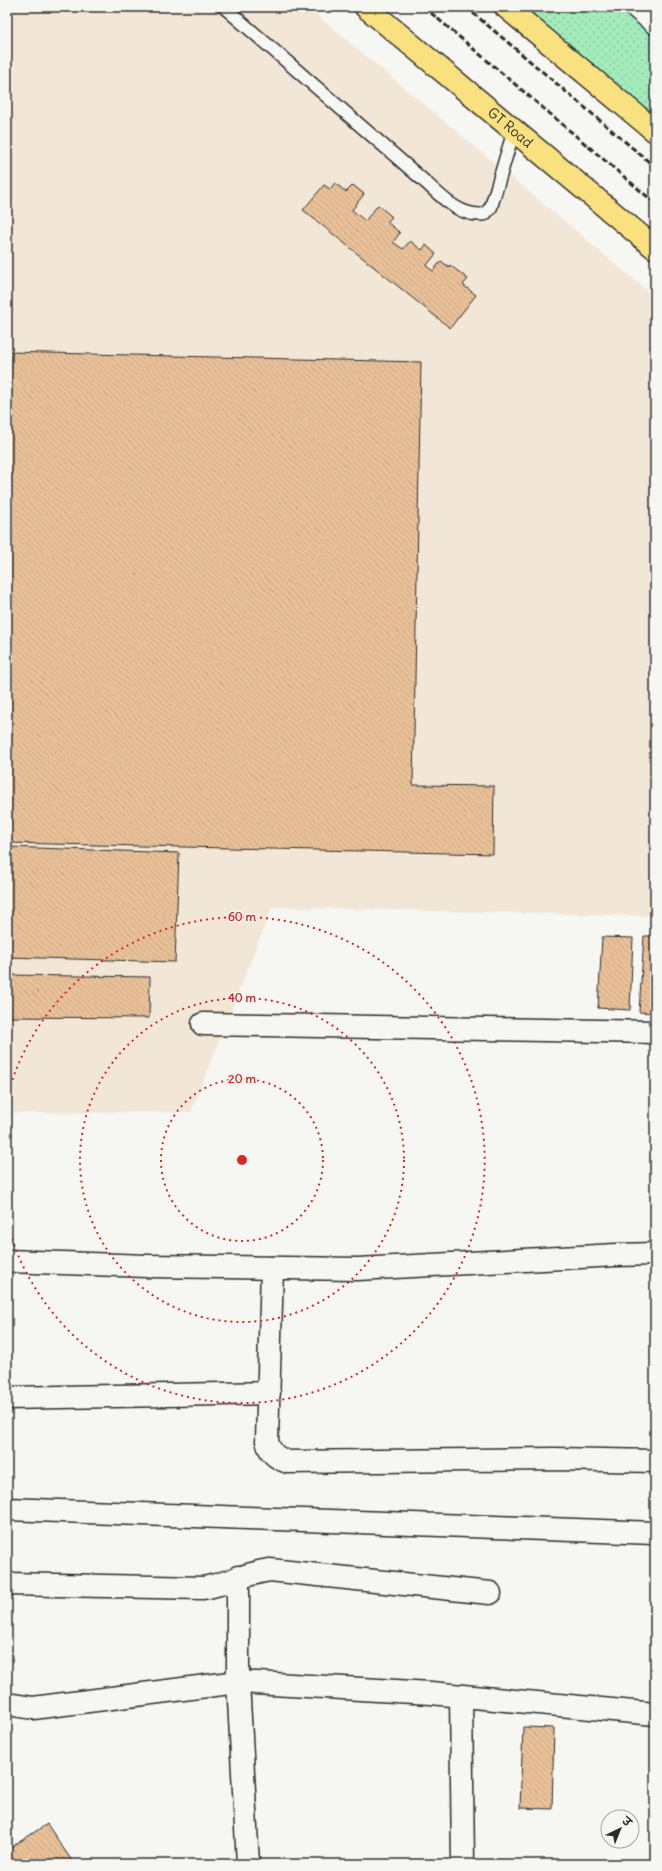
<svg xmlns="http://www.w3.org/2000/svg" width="662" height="1871" viewBox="0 0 662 1871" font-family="Delius,'Playpen Sans Deva',sans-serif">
<defs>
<pattern id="grass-dots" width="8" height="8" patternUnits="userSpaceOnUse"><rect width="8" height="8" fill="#a2ebba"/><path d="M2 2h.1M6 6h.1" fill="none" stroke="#8ccaa0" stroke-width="1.8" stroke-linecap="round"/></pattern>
<pattern id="building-back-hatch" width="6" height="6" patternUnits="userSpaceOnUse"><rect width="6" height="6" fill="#e9c199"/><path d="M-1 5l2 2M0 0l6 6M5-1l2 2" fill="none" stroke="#c8a684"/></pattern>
</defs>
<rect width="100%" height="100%" fill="#f6f6f2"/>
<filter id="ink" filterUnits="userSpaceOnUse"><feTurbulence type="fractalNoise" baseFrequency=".025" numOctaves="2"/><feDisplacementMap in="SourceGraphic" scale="8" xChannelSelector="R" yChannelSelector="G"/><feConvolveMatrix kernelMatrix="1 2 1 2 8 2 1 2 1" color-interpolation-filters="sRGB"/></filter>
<g filter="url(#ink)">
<path fill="#f2e6d7" d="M7,7H307L655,297V916L272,907L191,1112L7,1113Z"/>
<path fill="url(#grass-dots)" stroke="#668b72" d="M506,7H640L655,20V131Z"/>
<g fill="url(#building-back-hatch)" stroke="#2b2b2b">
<path d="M335,183L346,192L353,185L364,194L352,210L365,221L378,205L392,217L387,222L400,233L393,242L403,249L410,241L422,250L426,245L436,254L426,266L433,271L441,261L449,267L450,265L468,279L463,285L476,295L450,328L303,210L324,185L330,189Z"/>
<path d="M7,352L421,362L413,785L494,786L493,854L7,843Z"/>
<path d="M7,847L179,853L175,962L7,957Z"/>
<path d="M644,936H655V1013L639,1012Z"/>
<path d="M602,937L633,938L630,1010L598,1008Z"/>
<path d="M7,975L150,977L149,1018L7,1017Z"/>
<path d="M653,1268H655V1325Z"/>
<path d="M523,1727L554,1728L552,1809L520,1808Z"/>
<path d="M47,1824L74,1864H7V1850Z"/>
</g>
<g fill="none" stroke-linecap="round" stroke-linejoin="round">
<defs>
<path id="lane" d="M224,7L423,180C441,196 460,218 485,214L491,207L514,130"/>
<g id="street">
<path d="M636,7L655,23"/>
<path d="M203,1024L655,1032"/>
<path d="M7,1261L147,1266L358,1269L616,1255L655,1254"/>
<path d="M272,1268L267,1441C270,1453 276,1458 288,1462L554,1459L655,1461"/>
<path d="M7,1398L269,1393"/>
<path d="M7,1509L655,1533"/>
<path d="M238,1577V1682L248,1864"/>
<path d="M7,1584L203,1588C226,1584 247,1573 270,1570L490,1593"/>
<path d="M461,1696L463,1864"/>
<path d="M7,1704L33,1708L238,1682L431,1693L655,1714"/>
</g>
<g id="highway">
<path id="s1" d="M366,7L655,248"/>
<path d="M506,7L655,131"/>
</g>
</defs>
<use href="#lane" stroke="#2b2b2b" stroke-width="15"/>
<use href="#street" stroke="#2b2b2b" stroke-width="25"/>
<use href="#highway" stroke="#2b2b2b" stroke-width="25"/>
<use href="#lane" stroke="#f6f6f2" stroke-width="12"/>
<use href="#street" stroke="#f6f6f2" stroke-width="22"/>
<use href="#highway" stroke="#fae180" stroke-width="22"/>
<g stroke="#2b2b2b" stroke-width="3" stroke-dasharray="6 3" stroke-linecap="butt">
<path d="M424,7L655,203"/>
<path d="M466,7L655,167"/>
</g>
</g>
</g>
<g fill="none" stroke="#d62828" stroke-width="2" stroke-dasharray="2 4">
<circle cx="242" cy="1160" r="81"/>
<circle cx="242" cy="1160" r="162"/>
<path d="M7 1097A243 243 0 1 1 7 1223"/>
</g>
<g text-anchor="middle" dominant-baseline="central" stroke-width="3" stroke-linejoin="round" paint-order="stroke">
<g font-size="14" fill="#2b2b2b" stroke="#f6f6f2">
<text stroke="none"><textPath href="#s1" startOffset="188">GT Road</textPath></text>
</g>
</g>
<circle cx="242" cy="1160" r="6" fill="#d62828" stroke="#f6f6f2" stroke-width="2"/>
<g font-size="12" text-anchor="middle" font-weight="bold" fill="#d62828" stroke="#f6f6f2" stroke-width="3" stroke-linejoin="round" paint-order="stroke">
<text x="242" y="921">60 m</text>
<text x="242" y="1002">40 m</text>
<text x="242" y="1083">20 m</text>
</g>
<rect width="662" height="1871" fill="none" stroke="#f6f6f2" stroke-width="24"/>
<rect x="12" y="12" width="638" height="1847" fill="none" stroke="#2b2b2b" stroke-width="1.5" filter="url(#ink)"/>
<g transform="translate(620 1829) rotate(43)"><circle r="19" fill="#f6f6f2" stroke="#a5a5a2"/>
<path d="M0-3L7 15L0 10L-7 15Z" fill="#2b2b2b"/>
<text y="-6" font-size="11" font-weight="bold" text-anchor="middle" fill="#2b2b2b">उ</text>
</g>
</svg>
